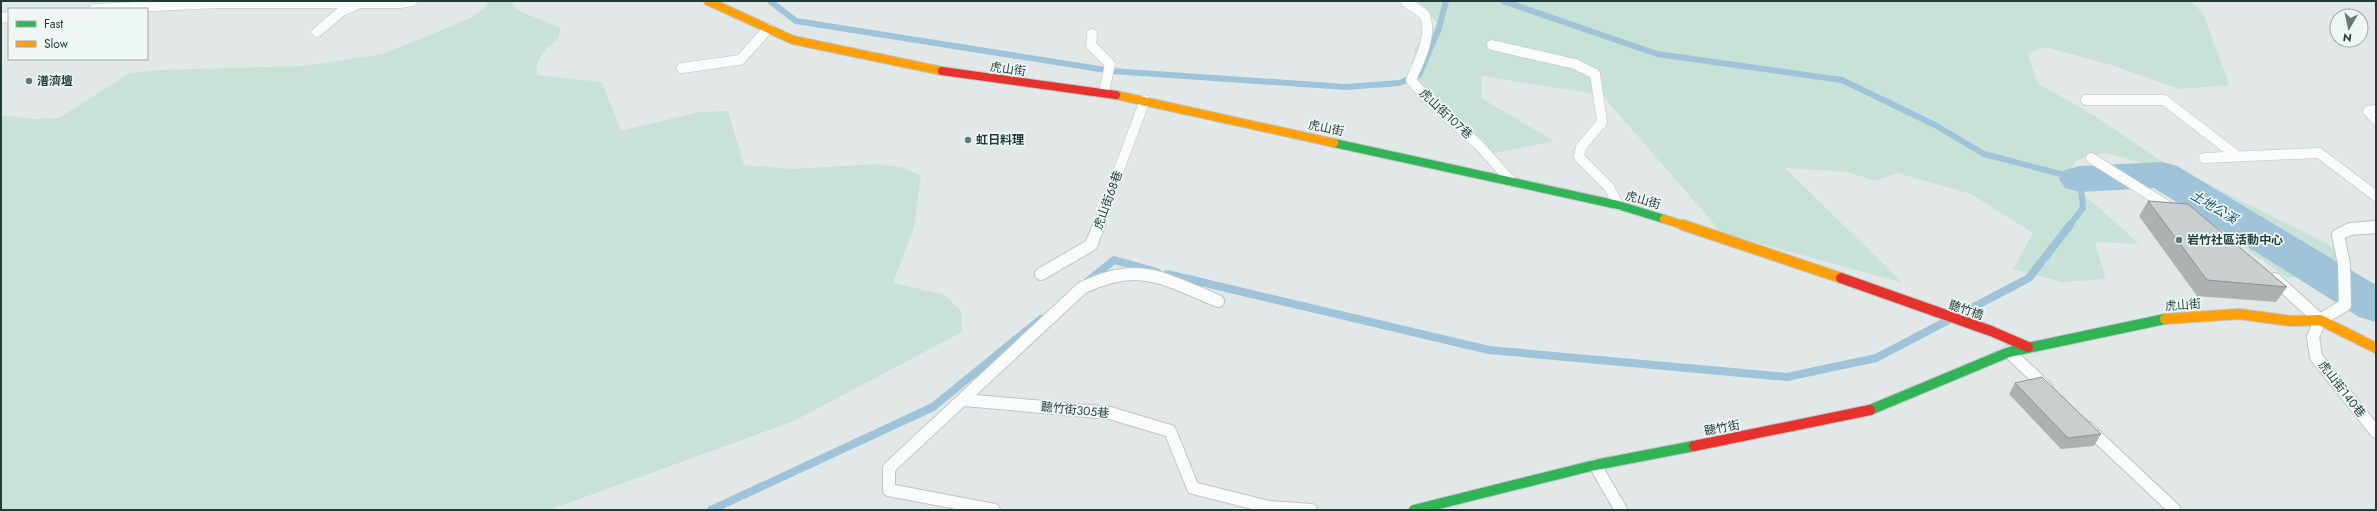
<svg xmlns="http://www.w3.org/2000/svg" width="2377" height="511" viewBox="0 0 2377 511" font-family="Jost,'Noto Sans TC',sans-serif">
<rect width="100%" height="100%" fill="#e1e8e7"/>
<g fill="#c9e2d7">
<path d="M485,1H511L517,10L561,28L558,39C545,50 535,57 537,75L602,82L621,131L699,112L728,111L744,165L793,169L875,164L902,167L921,176L914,227L893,283L945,295L961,311L962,332L794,421L549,510H1V115L32,119L59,118L130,73L157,70L303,66L383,54L473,17L487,6Z"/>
<path d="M1417,1H2191L2204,15L2229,85L2179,89L2111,65L2045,47L2028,53L2037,83L2093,115L2160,160L2338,249L2345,270L2288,278L2233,240L2137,161L2105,153L2076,160L2066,178L2139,244L2095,242L2106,279L2062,282L2013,269L2033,233L1971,194L1897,173L1875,181L1848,172L1785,168L1903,283L1722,233L1602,95L1482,76L1481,98L1554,141L1480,156L1415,76L1414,49L1437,23Z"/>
</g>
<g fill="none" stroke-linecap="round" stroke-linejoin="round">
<g stroke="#9fc4da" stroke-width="6">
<path d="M770,1L796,21L1112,71L1346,87L1399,83L1419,75L1439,28L1446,1"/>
<path d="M1503,1L1657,54L1842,80L1935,125L1984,154L2080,179L2083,208L2069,226"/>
</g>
<g stroke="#9fc4da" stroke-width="8">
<path d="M1167,274L1489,350L1787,377L1876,358L2029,278L2070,225"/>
<path d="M1087,282L1114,260L1157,272"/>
<path d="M711,510L933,407L1041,319"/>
</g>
<path fill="#9fc4da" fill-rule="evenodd" d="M2162,162L2177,166L2376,285V322L2359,317L2154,188L2080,192L2065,188L2059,179L2065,170L2080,166Z"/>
<defs>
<g id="lane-far1">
<path d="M1405,1L1424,14C1434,34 1419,61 1411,80L1427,99L1479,145L1511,181"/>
<path d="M94,9L218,3H400L412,1"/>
<path d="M1,18L9,17"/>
<path d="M317,32L342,11L356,5"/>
<path d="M1092,34L1091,45L1110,64L1104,92"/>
<path d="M1492,45L1575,64L1595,74L1602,122L1581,147L1579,157L1609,187L1618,205"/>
<path d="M682,68L740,60L768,29"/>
<path d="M2086,100H2164L2237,156"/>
<path d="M2376,110L2368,111L2376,120"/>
<path d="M2091,158L2174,210"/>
<path d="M2204,158L2319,153L2376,196"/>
<path d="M1098,226L1145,100"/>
</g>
<g id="lane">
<path d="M1041,274L1091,245L1099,225"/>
<path d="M2275,279L2320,320"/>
<path d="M2320,320L2345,305L2344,264L2338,235L2350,229L2376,227"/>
<path d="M2320,320L2313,337L2316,357L2376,432"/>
<path d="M2009,352L2047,388"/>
<path d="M964,400L1110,413L1170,431L1193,488L1269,507L1311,510"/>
<path d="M2088,428L2175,510"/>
<path d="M1595,465L1621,510"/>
<path d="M994,510L889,490V468L1082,288C1139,260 1164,279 1218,301"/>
</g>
<path id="fast-far1" d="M1334,143L1618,205L1664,219"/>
<g id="fast">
<path d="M1870,410L2009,352L2165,319"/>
<path d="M1414,510L1595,465L1694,446"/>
</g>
<g id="slow-far1">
<path d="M708,1L793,40L942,71"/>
<path d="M1116,95L1334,143"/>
<path d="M1664,219L1686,226"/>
</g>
<g id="slow">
<path d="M1683,225L1841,278"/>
<path d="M2165,319L2239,314L2291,321L2320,320L2376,348"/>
</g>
<path id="jam-far1" d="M942,71L1116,95"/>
<g id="jam">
<path d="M1841,278L1991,331L2028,347"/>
<path d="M1694,446L1870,410"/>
</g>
</defs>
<use href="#lane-far1" stroke="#bec5c4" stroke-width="11"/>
<use href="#lane" stroke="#bec5c4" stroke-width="14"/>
<use href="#fast-far1" stroke="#bdc6c5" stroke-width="10"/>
<use href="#fast" stroke="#bdc6c5" stroke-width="12"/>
<use href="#slow-far1" stroke="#bdc6c5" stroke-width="10"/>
<use href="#slow" stroke="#bdc6c5" stroke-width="12"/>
<use href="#jam-far1" stroke="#bdc6c5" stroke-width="10"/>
<use href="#jam" stroke="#bdc6c5" stroke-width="12"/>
<use href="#lane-far1" stroke="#fafcfb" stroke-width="10"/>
<use href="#lane" stroke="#fafcfb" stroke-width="12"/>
<use href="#fast-far1" stroke="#30b455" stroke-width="8"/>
<use href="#fast" stroke="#30b455" stroke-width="10"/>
<use href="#slow-far1" stroke="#ff9f0a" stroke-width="8"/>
<use href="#slow" stroke="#ff9f0a" stroke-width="10"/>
<use href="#jam-far1" stroke="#e5322d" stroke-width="8"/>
<use href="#jam" stroke="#e5322d" stroke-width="10"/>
</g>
<g fill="#adb2b1">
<path d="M2148,201L2287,287L2276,302L2197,296L2139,216Z"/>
<path d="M2015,383L2101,434L2094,446L2061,449L2009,394Z"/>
</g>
<g fill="#c9cfce" stroke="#8d9190">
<path d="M2148,201L2188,204L2287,287L2207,280Z"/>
<path d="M2042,377L2101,434L2068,438L2015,383Z"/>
</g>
<g fill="#637877" stroke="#eff7f5" stroke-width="1.5">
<circle cx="29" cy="81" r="4"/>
<circle cx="968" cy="140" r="4"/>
<circle cx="2179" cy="240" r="4"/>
</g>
<g text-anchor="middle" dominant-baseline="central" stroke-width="3.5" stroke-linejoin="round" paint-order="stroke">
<g font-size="12" fill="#1f3b3a" stroke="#eff7f5">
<text transform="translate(1008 69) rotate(8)">虎山街</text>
<text transform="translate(1446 114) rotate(43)">虎山街107巷</text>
<text transform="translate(1326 128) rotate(12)">虎山街</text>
<text transform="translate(1108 200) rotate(-70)">虎山街68巷</text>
<text transform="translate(1643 200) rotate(16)">虎山街</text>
<text transform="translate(2183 305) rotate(-4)">虎山街</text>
<text transform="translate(1966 310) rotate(19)">聽竹橋</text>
<text transform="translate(2342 389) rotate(52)">虎山街140巷</text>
<text transform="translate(1075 410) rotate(6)">聽竹街305巷</text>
<text transform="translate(1722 428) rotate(-11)">聽竹街</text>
</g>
<g font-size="12" font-weight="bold" fill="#1f3b3a" stroke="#eff7f5" text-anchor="start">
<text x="37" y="81">潽濟壇</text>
<text x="976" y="140">虹日料理</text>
<text x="2187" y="240">岩竹社區活動中心</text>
</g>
<g font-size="13" font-style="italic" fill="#16527a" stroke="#eff7f5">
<text transform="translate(2214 207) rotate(31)">土地公溪</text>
</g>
</g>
<rect width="2377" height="511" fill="none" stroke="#1f3b3a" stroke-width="4"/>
<rect x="8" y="8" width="140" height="52" fill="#eff7f5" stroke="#9cacaa"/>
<rect x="16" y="21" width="20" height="6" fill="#30b455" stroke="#9cacaa"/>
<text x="44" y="28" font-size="12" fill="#1f3b3a">Fast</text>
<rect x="16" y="41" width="20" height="6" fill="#ff9f0a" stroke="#9cacaa"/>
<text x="44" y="48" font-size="12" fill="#1f3b3a">Slow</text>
<g transform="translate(2349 28) rotate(189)"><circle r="19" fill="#eff7f5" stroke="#9cacaa"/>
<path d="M0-3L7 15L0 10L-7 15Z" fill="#637877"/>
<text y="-6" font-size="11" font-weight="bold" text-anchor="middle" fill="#1f3b3a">N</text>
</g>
</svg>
